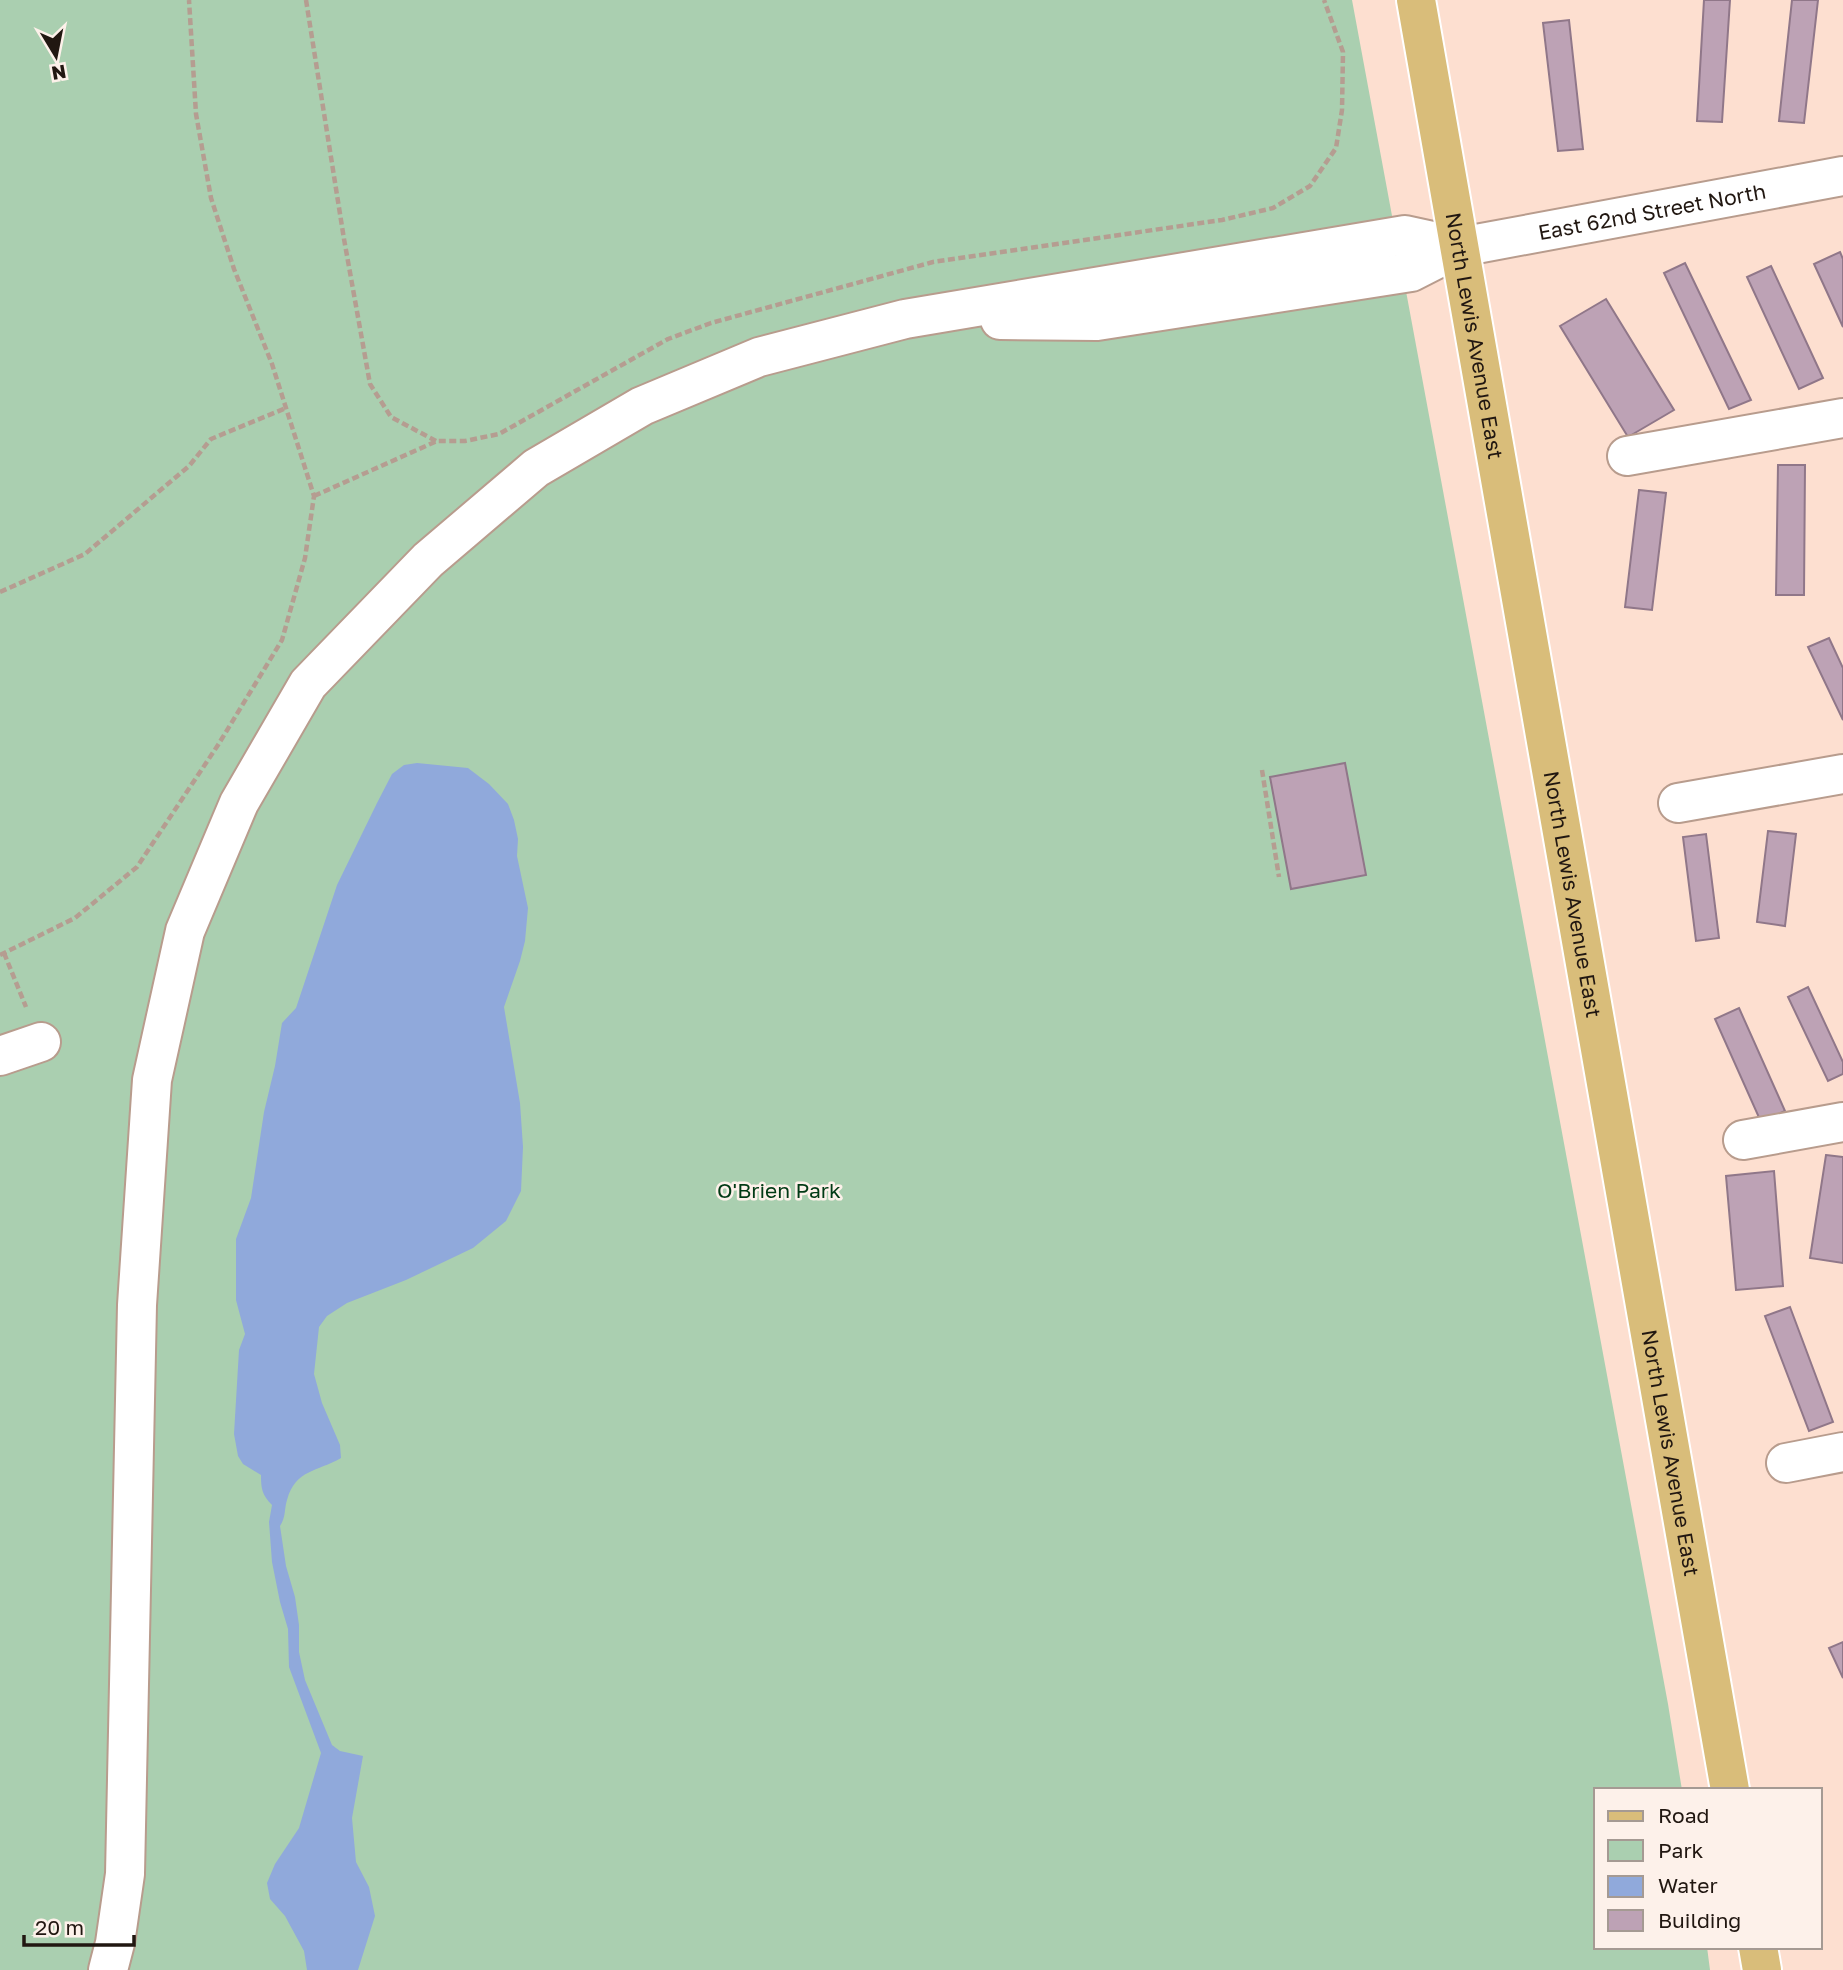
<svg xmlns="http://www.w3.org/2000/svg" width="1843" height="1970" viewBox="0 0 1843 1970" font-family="'Golos Text',sans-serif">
<rect width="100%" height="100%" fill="#fddfd0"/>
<path fill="#aacfb0" d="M0,0H1352L1668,1704L1682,1790H1596V1947H1707L1710,1970H0Z"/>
<path fill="#90a9db" d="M417,763L468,768L489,784L508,804L514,820L518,839L517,856L528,908L525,941L520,961L504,1007L520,1103L523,1147L521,1191L506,1221L473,1248L406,1280L347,1303L327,1316L319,1327L314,1374L322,1403L340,1445L341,1458C317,1472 296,1469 287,1500C284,1510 286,1517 280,1526L286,1566L295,1597L299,1625V1652L305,1680L332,1745L340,1751L363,1756L352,1818L356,1862L369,1887L375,1916L358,1970H307L304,1951L285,1916L270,1899L267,1883L275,1864L299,1828L321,1753L289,1667L288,1629L280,1602L272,1562L269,1522L272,1505C262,1495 261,1489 261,1475L243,1464L238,1456L234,1434L239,1350L245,1334L236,1300V1239L251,1198L264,1112L275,1066L282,1023L296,1008L337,885L377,803L392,774L404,765Z"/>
<g fill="#bda2b5" stroke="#907789" stroke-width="2">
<path d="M1704,0H1730L1722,122L1697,121Z"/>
<path d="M1792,0H1818L1804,123L1779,121Z"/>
<path d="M1569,20L1583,149L1558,151L1543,23Z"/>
<path d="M1840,252L1843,259V327L1814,264Z"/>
<path d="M1685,263L1751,400L1729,409L1664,273Z"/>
<path d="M1771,266L1823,378L1799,389L1747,277Z"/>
<path d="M1606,299L1674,410L1628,437L1560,326Z"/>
<path d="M1778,465H1805L1804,595H1776Z"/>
<path d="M1639,490L1666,493L1652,610L1625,607Z"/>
<path d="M1829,638L1843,668V720L1808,647Z"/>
<path d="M1345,763L1366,875L1291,889L1270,777Z"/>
<path d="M1768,831L1796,834L1785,926L1757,922Z"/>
<path d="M1706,834L1719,938L1696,941L1683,837Z"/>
<path d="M1808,987L1843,1062V1074L1828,1081L1788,997Z"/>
<path d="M1739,1008L1785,1111L1761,1122L1715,1019Z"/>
<path d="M1826,1155L1843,1157V1263L1810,1258Z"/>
<path d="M1774,1171L1783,1286L1736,1290L1726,1176Z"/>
<path d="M1790,1307L1833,1422L1809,1431L1765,1316Z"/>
<path d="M1843,1642V1678L1829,1648Z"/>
</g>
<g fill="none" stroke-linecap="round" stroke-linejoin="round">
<defs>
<g id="minor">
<path id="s1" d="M1000,320L1097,321L1411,272L1460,247L1843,176"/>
<path d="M1627,456L1843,418"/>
<path d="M1678,803L1843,774"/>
<path d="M0,1056L41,1042"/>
<path d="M1743,1140L1843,1122"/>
<path d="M1786,1463L1843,1452"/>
<path d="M108,1970L115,1943L125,1874L137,1305L152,1080L185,931L239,803L308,684L428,560L536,468L642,406L759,357L905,319L1405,235L1460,247"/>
</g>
<g id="major">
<path id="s2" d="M1416,0L1730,1790"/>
<path d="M1758,1947L1762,1970"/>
</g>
</defs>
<use href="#minor" stroke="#b89c8d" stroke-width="42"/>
<use href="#major" stroke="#fff" stroke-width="42"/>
<g stroke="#b59d91" stroke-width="4.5" stroke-dasharray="7 3.5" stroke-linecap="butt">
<path d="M306,0L344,239L370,384L391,417L436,441"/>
<path d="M314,496L437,441H465L499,434L668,339L711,323L933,262L1222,220L1273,208L1310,186L1336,148L1342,110L1343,52L1324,0"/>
<path d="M0,592L85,554L189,466L211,439L286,408"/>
<path d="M1262,770L1279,877"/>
<path d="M4,953L26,1007"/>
<path d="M0,955L75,918L137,867L218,745L282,640L305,558L314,496L272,364L234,269L211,198L196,114L189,0"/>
</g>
<use href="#minor" stroke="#fff" stroke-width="38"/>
<use href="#major" stroke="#d9bd7a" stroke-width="38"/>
</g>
<g text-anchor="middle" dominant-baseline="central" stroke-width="5" stroke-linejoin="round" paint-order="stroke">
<g font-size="21" fill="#211711" stroke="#fdf1ea">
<text stroke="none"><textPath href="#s1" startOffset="665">East 62nd Street North</textPath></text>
<text stroke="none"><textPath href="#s2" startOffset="341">North Lewis Avenue East</textPath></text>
<text stroke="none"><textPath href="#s2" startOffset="908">North Lewis Avenue East</textPath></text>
<text stroke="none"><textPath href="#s2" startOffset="1475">North Lewis Avenue East</textPath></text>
</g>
<g font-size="21" fill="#003a14" stroke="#fdf1ea">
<text x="779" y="1190">O'Brien Park</text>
</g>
</g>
<rect x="1594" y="1788" width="228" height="161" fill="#fdf1ea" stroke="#a59a93" stroke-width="2"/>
<rect x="1608" y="1811" width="35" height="10" fill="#d9bd7a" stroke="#a59a93" stroke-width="2"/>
<text x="1658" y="1823" font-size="21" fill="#211711">Road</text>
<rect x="1608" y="1840" width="35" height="21" fill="#aacfb0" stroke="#a59a93" stroke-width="2"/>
<text x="1658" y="1858" font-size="21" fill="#211711">Park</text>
<rect x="1608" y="1876" width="35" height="21" fill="#90a9db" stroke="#a59a93" stroke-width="2"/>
<text x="1658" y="1893" font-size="21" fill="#211711">Water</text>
<rect x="1608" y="1910" width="35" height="21" fill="#bda2b5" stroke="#a59a93" stroke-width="2"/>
<text x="1658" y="1928" font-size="21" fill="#211711">Building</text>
<g transform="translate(56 56) rotate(170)" stroke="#fdf1ea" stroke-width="5" paint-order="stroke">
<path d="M0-5L12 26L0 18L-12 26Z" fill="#211711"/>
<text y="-10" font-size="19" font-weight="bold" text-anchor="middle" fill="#211711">N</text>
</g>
<path d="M24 1935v10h110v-10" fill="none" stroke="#211711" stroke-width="3.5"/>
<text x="35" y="1935" font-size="21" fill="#211711" stroke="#fdf1ea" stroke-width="5" paint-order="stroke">20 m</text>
</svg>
